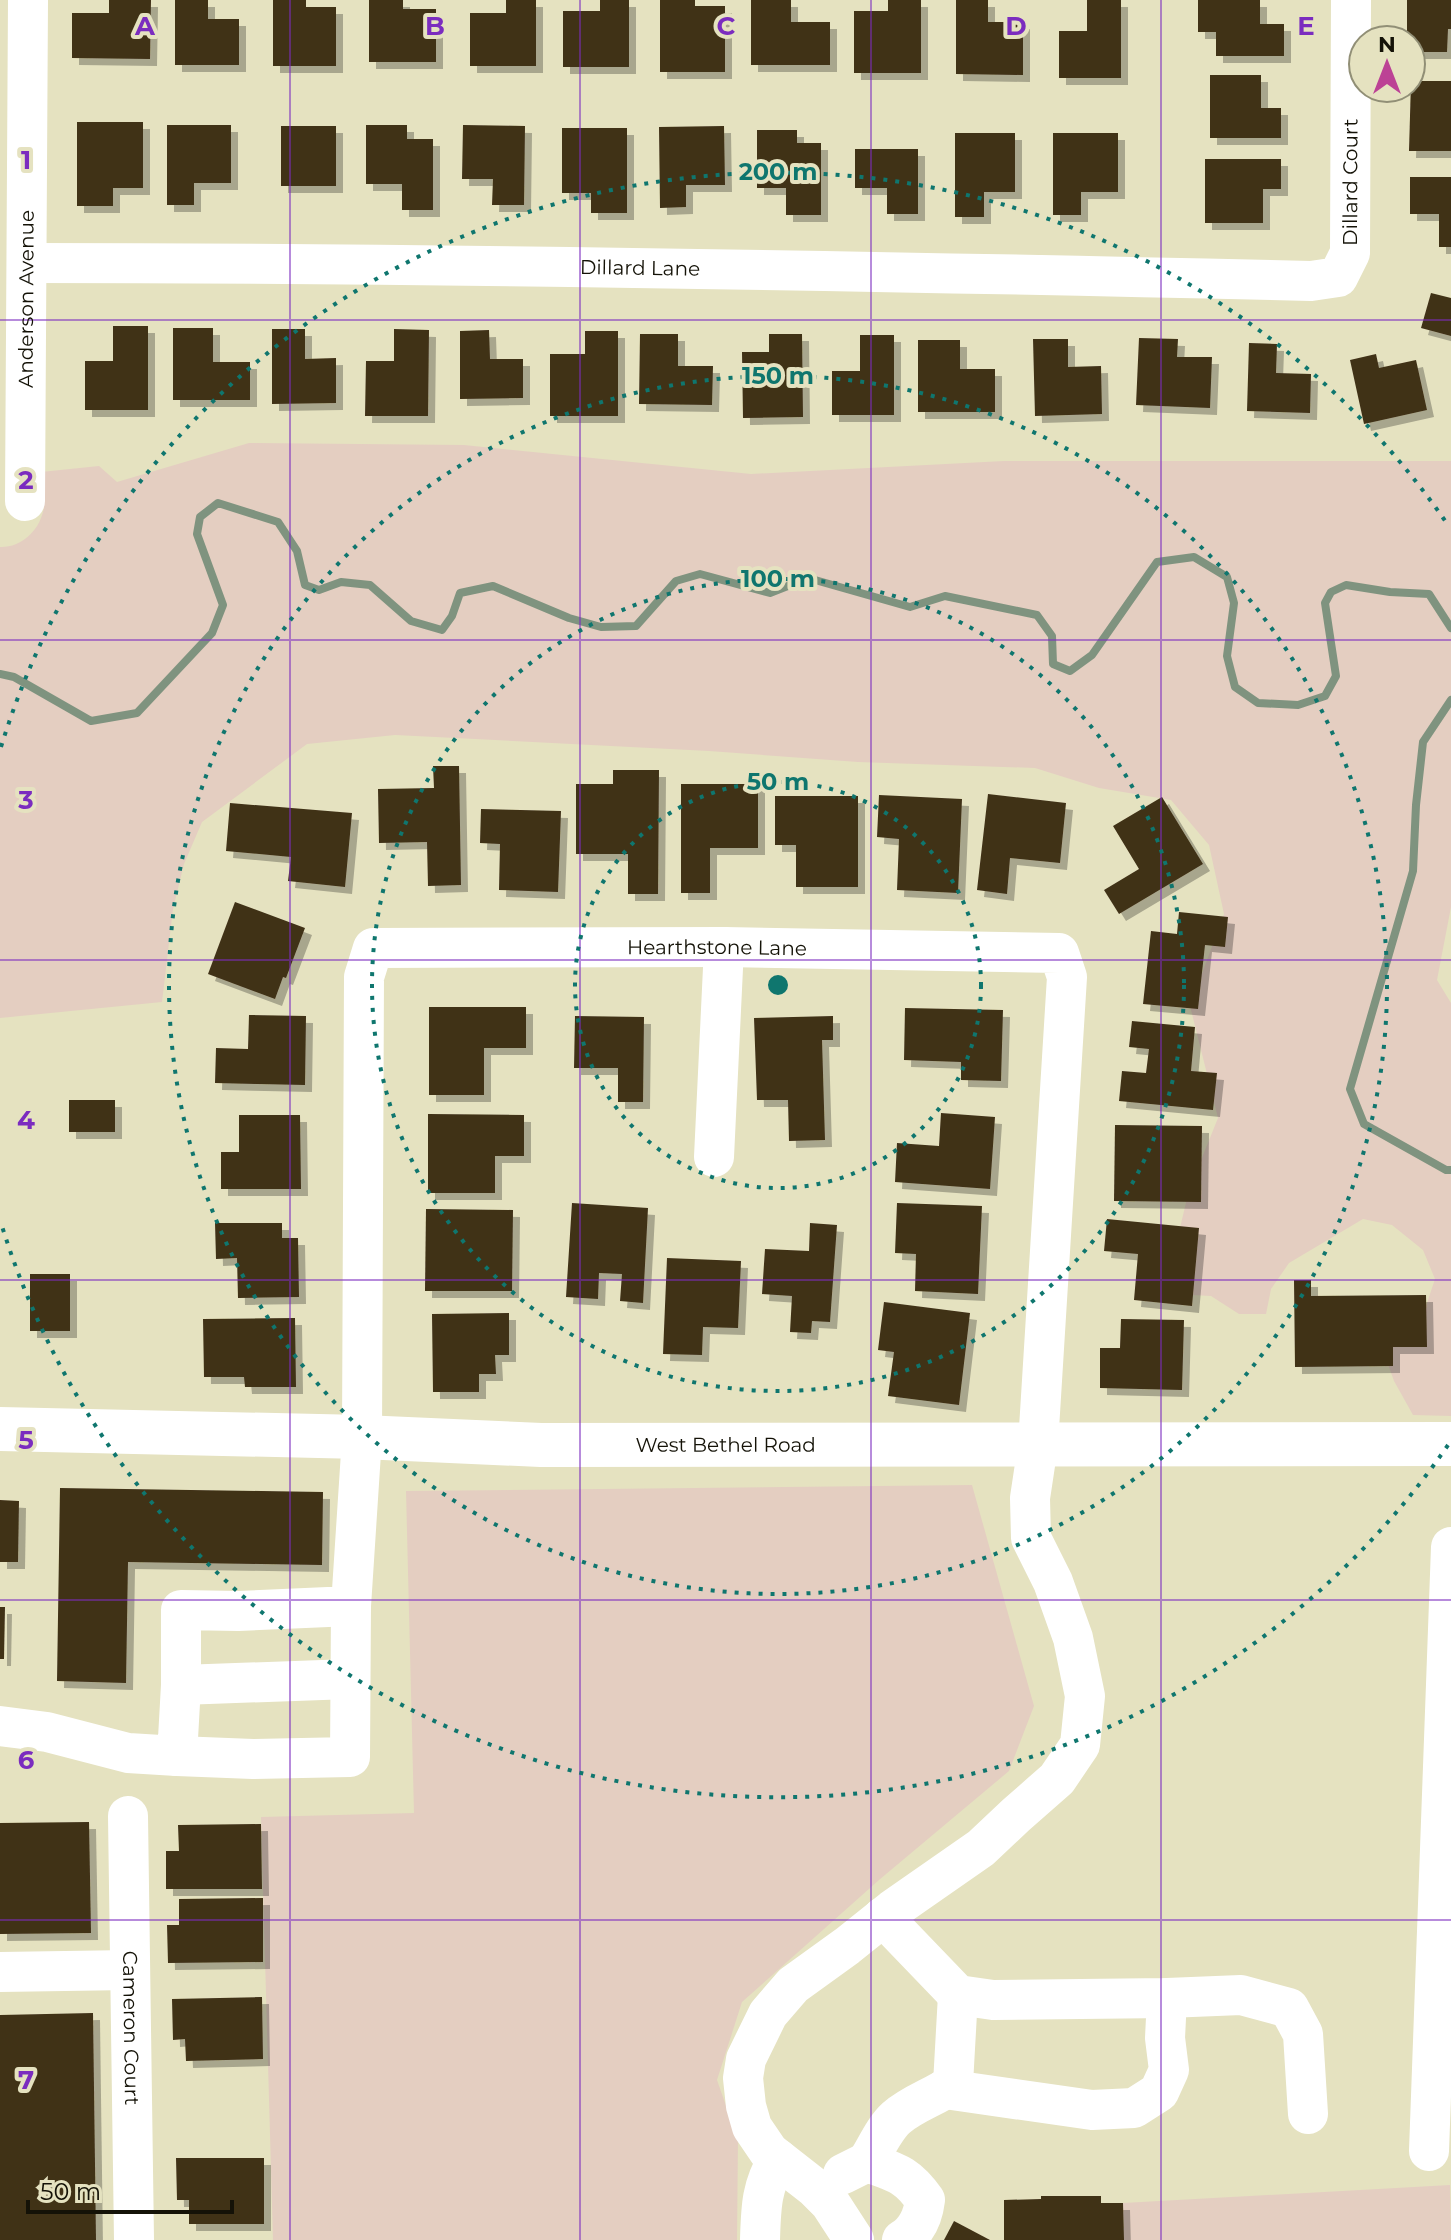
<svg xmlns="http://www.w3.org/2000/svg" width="1451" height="2240" viewBox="0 0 1451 2240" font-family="Montserrat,sans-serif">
<defs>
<filter id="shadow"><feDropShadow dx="7" dy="7" stdDeviation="0" flood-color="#0004"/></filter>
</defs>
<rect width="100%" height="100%" fill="#e5e2c0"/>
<g fill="#e4cec1">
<path d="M249,443L464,445L751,474L1004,461H1451V907L1437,980L1451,1003V1416L1413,1415L1394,1381L1380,1342L1419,1327L1435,1279L1423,1250L1392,1225L1363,1219L1289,1263L1271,1289L1266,1314H1239L1211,1296L1174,1294V1253L1189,1190L1218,1118L1190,1006L1224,914L1209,845L1171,800L1099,788L1035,768L858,762L709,751L395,735L307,744L202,822L184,864L173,909L162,1002L0,1018V547C20,548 38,532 43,512C46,500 42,485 41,472L99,466L117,482Z"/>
<path d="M972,1485L1034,1706L1009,1771L879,1880L742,2002L717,2080L738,2140L737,2240H273L261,1817L414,1813L406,1491Z"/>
<path d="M1450,2185L1451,2240H1124L1123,2203Z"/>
</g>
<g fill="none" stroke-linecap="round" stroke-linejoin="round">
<g stroke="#7f937f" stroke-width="8">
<path d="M0,674L14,677L91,721L137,713L212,633L223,605L197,534L200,517L218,503L278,522L297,551L305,585L319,590L341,582L370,585L411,621L442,630L452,616L460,593L493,586L569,618L601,627L636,626L676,581L700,574L770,593L808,578L910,607L945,596L1037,615L1052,636L1053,664L1070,671L1092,655L1157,562L1194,557L1227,577L1234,603L1227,656L1235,687L1258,703L1298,705L1325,696L1336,676L1325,603L1331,592L1346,585L1390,592L1429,594L1451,628"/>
<path d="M1451,700L1423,742L1416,805L1413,871L1350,1089L1364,1124L1446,1170H1451"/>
</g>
</g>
<g fill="#403118" filter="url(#shadow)">
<path d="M109,0H151L150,59L72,58V13H109Z"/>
<path d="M175,0H208V19H239V65H175Z"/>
<path d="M273,0H306V7H336V66H273Z"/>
<path d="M369,0H403V9H436V62H369Z"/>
<path d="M506,0H536V66H470V13H506Z"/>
<path d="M600,0H629V67H563V11H600Z"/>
<path d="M660,0H695V6H725V72H660Z"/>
<path d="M751,0H791V22H830V65H751Z"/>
<path d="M888,0H921V73H854V11H888Z"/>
<path d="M956,0H988V22H1023V75L956,74Z"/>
<path d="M1087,0H1121V78H1059V31H1087Z"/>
<path d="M1198,0H1260V24H1284V56H1216V32H1198Z"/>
<path d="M1407,0H1451V29H1448L1447,52H1411V40H1407Z"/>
<path d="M1210,75H1261V108H1281V138H1210Z"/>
<path d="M1411,81H1451V151H1409Z"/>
<path d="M77,122H143V188H113V206H77Z"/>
<path d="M167,125H231V183H194V205H167Z"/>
<path d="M366,125H407V139H433V210H402V184H366Z"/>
<path d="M463,125L525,126L524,205H492L493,179H462Z"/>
<rect x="281" y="126" width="55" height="60"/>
<path d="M724,126L725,185H686V207L660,208L659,127Z"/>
<path d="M562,128H627V213H591V193H562Z"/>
<path d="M757,130H797V143H821V215H786V188H757Z"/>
<path d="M955,133H1015V192H984V217H955Z"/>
<path d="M1053,133H1118V192H1081V215H1053Z"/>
<path d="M855,149H918V214H887V188H855Z"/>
<path d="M1205,159H1281V189H1263V223H1205Z"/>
<path d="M1410,177H1451V247H1439V214H1410Z"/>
<path d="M1431,293L1451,298V336L1421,328Z"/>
<path d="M113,326H148V410H85V361H113Z"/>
<path d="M173,328H213V362H250V400H173Z"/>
<path d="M272,329H305V359L336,358V403L272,404Z"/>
<path d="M394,329L429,330L428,416H365L366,361H394Z"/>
<path d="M489,330L490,359H523V398L460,399V331Z"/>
<path d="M585,331H618V416H550V354H585Z"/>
<path d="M640,334H678V366H713L712,405L639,404Z"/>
<path d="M769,334H802L803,417L743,418L742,352H769Z"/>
<path d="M860,335H894V415H832V371H860Z"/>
<path d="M1139,338L1178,339L1177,357H1212L1210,408L1136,405Z"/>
<path d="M1033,339H1068V367L1101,366L1102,414L1035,416Z"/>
<path d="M918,340H960V369H995V412H918Z"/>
<path d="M1249,343L1277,344L1276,373L1311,374L1310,413L1247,411Z"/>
<path d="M1376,354L1379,368L1416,360L1427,410L1364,424L1350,360Z"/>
<path d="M433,766H459L461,885L428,886L427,842L379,843L378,789L434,788Z"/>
<path d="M613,770H659L658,894H628V854H576V784H613Z"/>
<path d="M681,784H758V848H710V893H681Z"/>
<path d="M988,794L1066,803L1060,863L1010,858L1007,894L977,890Z"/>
<path d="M879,795L962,799L958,893L897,890L899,839L877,837Z"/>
<path d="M775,796H858V887H796V845H775Z"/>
<path d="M1162,797L1203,864L1119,914L1104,890L1139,869L1113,826Z"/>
<path d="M230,803L352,813L345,887L288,881L291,857L226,851Z"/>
<path d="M481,809L561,811L558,892L499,890L500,844L480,843Z"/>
<path d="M235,902L305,928L286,978L283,977L275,999L208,974Z"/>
<path d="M1179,912L1228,917L1225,947L1205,945L1198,1009L1143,1004L1151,931L1177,934Z"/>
<path d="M429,1007H526V1048H484V1095H429Z"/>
<path d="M905,1008L1003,1010L1001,1081L961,1080V1062L904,1060Z"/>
<path d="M249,1015L306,1016L305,1085L215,1083L216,1048L248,1049Z"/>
<path d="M575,1016L644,1017L643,1102H618V1068H574Z"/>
<path d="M833,1016V1040H822L825,1140L789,1141L788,1100H757L754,1018Z"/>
<path d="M1132,1021L1195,1027L1191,1071L1217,1073L1213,1110L1119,1101L1122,1071L1146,1073L1149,1049L1129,1047Z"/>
<rect x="69" y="1100" width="46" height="32"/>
<path d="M941,1113L995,1117L990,1189L895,1182L897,1143L939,1146Z"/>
<path d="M428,1114L524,1115V1156H495V1193H428Z"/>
<path d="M239,1115H300L301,1189H221V1152H239Z"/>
<path d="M1115,1125L1202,1126L1201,1202L1114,1201Z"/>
<path d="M572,1203L648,1208L643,1303L620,1301L622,1274L599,1273L598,1299L566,1297Z"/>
<path d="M897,1203L982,1206L978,1294L915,1291L916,1254L895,1253Z"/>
<path d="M426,1209L513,1210L512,1291H425Z"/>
<path d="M1107,1219L1199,1228L1192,1306L1134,1300L1138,1254L1104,1251Z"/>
<path d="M215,1223H282V1238H298L299,1297L238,1298L237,1258L216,1259Z"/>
<path d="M810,1223L837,1225L830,1322L812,1321L811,1333L790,1332L792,1296L762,1294L765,1249L809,1251Z"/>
<path d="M667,1258L741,1261L738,1328L703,1327L702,1355L663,1354Z"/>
<rect x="30" y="1274" width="40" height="57"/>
<path d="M1294,1280H1311V1296L1426,1295L1427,1347H1393V1366L1295,1367Z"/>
<path d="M884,1302L970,1313L959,1405L888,1396L894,1352L878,1350Z"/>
<path d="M509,1313V1355H495L496,1374H479V1392H433L432,1314Z"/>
<path d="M295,1318L296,1387H245L244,1377H204L203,1319Z"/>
<path d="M1121,1319L1184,1320L1182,1390L1100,1388V1348H1120Z"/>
<path d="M60,1488L323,1492L322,1565L128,1562L126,1683L57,1681Z"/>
<path d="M0,1500L19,1501L18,1562H0Z"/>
<path d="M0,1607H5L4,1659H0Z"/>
<path d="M89,1822L91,1933L0,1934V1823Z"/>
<path d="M261,1824L262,1889H166V1851H179L178,1825Z"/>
<path d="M263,1898V1962L168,1963L167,1925H179V1899Z"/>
<path d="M262,1997L263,2059L186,2061L185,2039L173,2040L172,1999Z"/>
<path d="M93,2013L96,2240H0V2015Z"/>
<path d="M176,2158H264V2224H189V2200H177Z"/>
<path d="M1041,2196H1101V2203H1123L1124,2240H1004V2200L1041,2199Z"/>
<path d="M954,2221L990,2240H944Z"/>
</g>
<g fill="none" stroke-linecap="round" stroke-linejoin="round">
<g stroke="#fff" stroke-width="40">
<path id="s1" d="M28,263C455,263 883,271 1311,281L1338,277L1350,253L1351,0"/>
<path id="s2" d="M25,501L28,0"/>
<path d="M714,1157L724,947"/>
<path d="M181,1685L350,1679"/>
<path id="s3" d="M0,1726L47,1732L128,1753L177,1756L181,1685V1610L238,1611L351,1606L362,1437L364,977L373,948L724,947L1059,953L1067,977L1038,1445L1030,1498L1031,1538L1053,1582L1073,1638L1085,1696L1080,1745L1057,1779L1016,1815L981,1848L892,1910L847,1946L793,1985L768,2014L746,2059L743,2078L746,2106L752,2127L769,2152L815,2188L830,2203L854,2240"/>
<path d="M177,1756L253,1759L350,1757L351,1606"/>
<path id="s4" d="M128,1816L134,2240"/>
<path d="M883,1917L958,1995L993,2000L1167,1998L1241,1995L1289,2008L1303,2034L1308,2114"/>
<path d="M0,1972L130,1970"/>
<path d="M945,2089L1092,2110L1134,2108L1159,2092L1169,2070L1165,2038L1167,1998"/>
<path d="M1429,2151L1451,1547"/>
<path d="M867,2162C876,2148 884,2129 896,2118C913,2103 935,2097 953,2084L958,1995"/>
<path d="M843,2174L867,2162C895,2172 907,2174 925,2200C923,2217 917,2231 902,2240"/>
<path d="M760,2240C761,2208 761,2187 778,2159"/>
</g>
<path stroke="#fff" stroke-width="44" id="s5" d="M0,1429L362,1437L541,1445L1451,1444"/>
</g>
<path fill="none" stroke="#7b2cbf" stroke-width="2" stroke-opacity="0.55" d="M290,0V2240M580,0V2240M871,0V2240M1161,0V2240M0,320H1451M0,640H1451M0,960H1451M0,1280H1451M0,1600H1451M0,1920H1451"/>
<g fill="none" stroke="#0f766e" stroke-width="4" stroke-dasharray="4 8">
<circle cx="778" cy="985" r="203"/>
<circle cx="778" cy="985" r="406"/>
<circle cx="778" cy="985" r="609"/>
<path d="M1448 1445A813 813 0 0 1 1 1223M1 747A813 813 0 0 1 1448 525"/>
</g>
<g text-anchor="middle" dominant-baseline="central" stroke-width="8" stroke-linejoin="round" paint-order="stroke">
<g font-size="20" fill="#141207" stroke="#e5e2c0">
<text stroke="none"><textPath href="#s1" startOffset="1408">Dillard Court</textPath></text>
<text stroke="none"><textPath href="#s1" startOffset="612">Dillard Lane</textPath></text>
<text stroke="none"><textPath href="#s2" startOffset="202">Anderson Avenue</textPath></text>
<text stroke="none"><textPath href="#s3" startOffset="1500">Hearthstone Lane</textPath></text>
<text stroke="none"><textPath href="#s5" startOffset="726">West Bethel Road</textPath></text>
<text stroke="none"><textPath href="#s4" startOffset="212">Cameron Court</textPath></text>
</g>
</g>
<g font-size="26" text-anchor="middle" font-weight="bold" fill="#7b2cbf" stroke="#e5e2c0" stroke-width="8" stroke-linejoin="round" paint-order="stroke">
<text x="145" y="35">A</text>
<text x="435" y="35">B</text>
<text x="726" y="35">C</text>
<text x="1016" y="35">D</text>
<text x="1306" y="35">E</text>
<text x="26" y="169">1</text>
<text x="26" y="489">2</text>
<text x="26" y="809">3</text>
<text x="26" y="1129">4</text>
<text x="26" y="1449">5</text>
<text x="26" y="1769">6</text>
<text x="26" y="2089">7</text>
</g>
<circle cx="778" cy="985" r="12" fill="#0f766e" stroke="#e5e2c0" stroke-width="4"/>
<g font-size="24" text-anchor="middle" font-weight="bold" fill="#0f766e" stroke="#e5e2c0" stroke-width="8" stroke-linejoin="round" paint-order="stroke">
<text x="778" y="180">200 m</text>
<text x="778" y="384">150 m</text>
<text x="778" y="587">100 m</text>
<text x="778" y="790">50 m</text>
</g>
<g transform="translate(1387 64)"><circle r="38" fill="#e5e2c0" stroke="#918f76" stroke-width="2"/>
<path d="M0-6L14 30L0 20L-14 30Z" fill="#bc4295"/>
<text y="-12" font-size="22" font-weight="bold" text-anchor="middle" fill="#141207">N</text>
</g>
<path d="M28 2200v12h204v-12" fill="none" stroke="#141207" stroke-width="4"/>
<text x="40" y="2200" font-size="24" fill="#141207" stroke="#e5e2c0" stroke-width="6" paint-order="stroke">50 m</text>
</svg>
